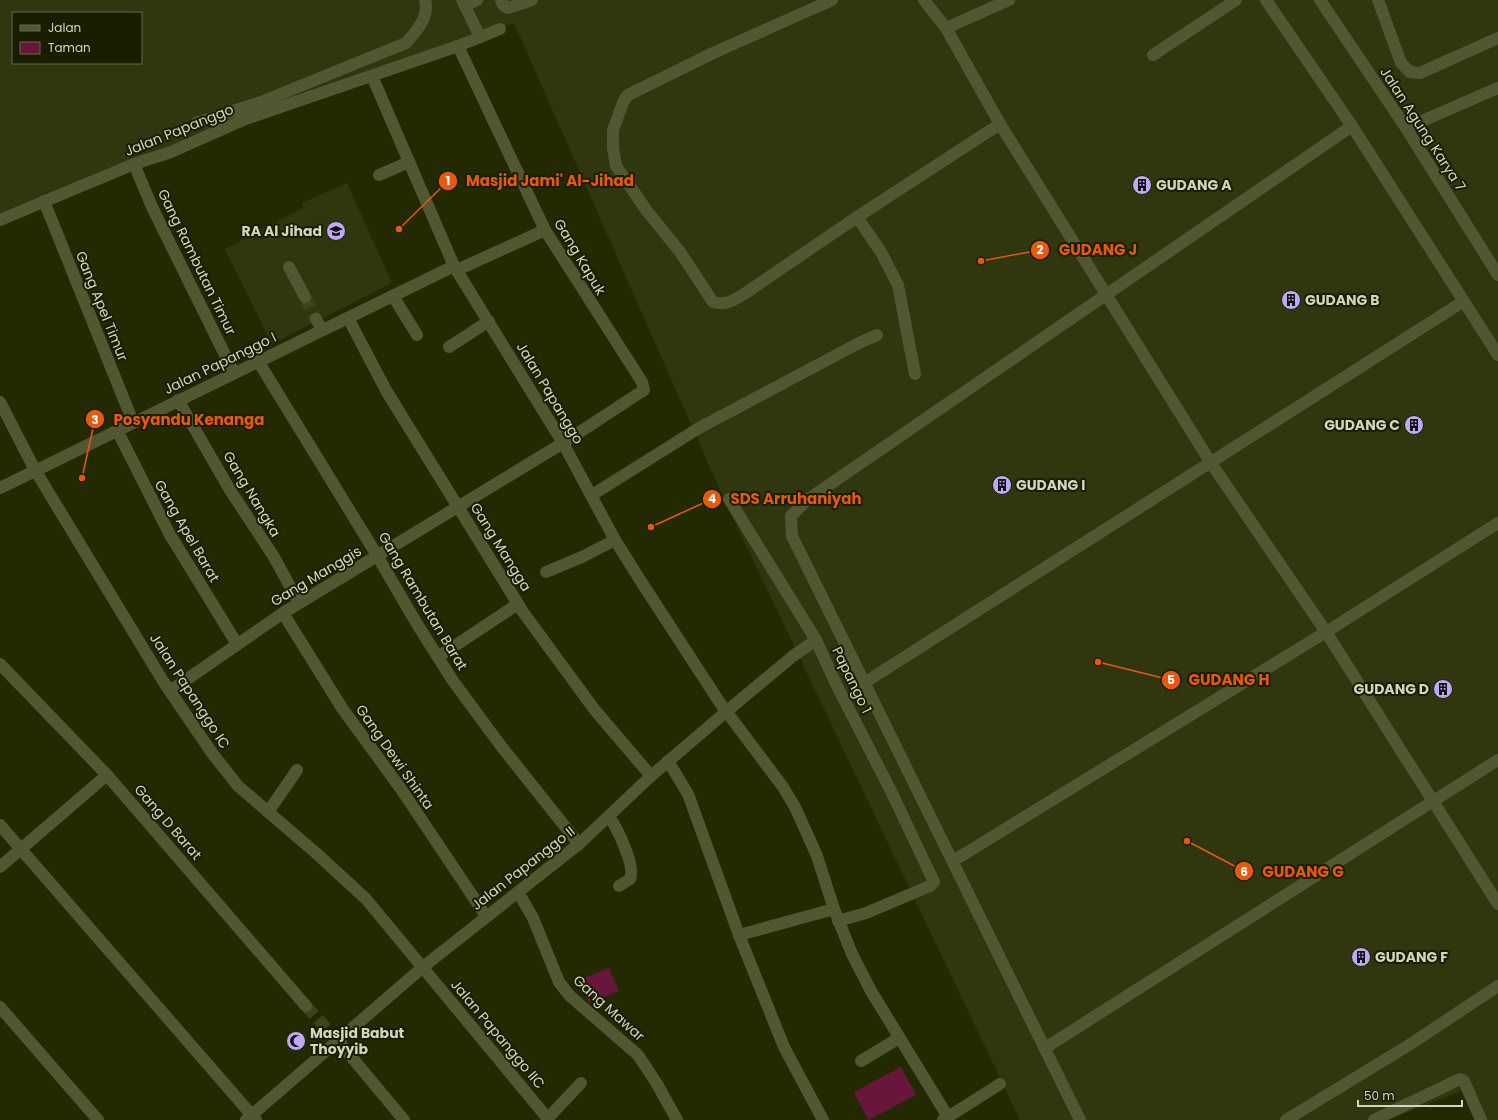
<svg xmlns="http://www.w3.org/2000/svg" width="1498" height="1120" viewBox="0 0 1498 1120" font-family="Poppins,sans-serif">
<rect width="100%" height="100%" fill="#232900"/>
<g fill="#30360d" fill-rule="evenodd">
<path d="M0,0H1498V1120H1479L1466,1089L1388,1120H1020L723,497L514,23L0,217ZM13,13H141V63H13Z"/>
<path d="M347,183L392,283L272,344L225,249L303,208L302,203Z"/>
</g>
<g fill="#68163c">
<path d="M609,968L619,991L589,1003L579,980Z"/>
<path d="M901,1067L916,1095L868,1120L854,1092Z"/>
</g>
<g fill="none" stroke-linecap="round" stroke-linejoin="round">
<g stroke="#3d431c" stroke-width="12" stroke-dasharray="12 6" stroke-linecap="butt">
<path d="M305,297L316,319"/>
<path d="M306,1006L339,1042"/>
</g>
<g stroke="#515831" stroke-width="12">
<path d="M462,0L480,37"/>
<path d="M501,0L503,5L508,8L532,0"/>
<path d="M832,0L711,54L628,95L624,100L613,130V148L616,166L647,211L680,252L713,302C727,306 736,299 747,292L857,217L1000,124"/>
<path d="M924,0L946,28L1000,124L1211,463L1326,632L1498,904"/>
<path d="M1266,0L1352,126L1498,355"/>
<path d="M1320,0L1406,128L1498,275"/>
<path d="M1378,0L1401,63L1410,72L1420,73L1498,38"/>
<path d="M465,6L477,0"/>
<path d="M946,28L1009,0"/>
<path d="M1153,55L1236,0"/>
<path d="M372,76L454,266L563,443L615,540L642,583L720,703L783,787L795,807L817,856L834,909L852,954L871,991L948,1117"/>
<path d="M196,123L261,102L406,43C416,32 430,16 425,0"/>
<path d="M1406,128L1498,88"/>
<path d="M134,164L152,207L234,373"/>
<path d="M379,175L409,162"/>
<path d="M44,201L133,422"/>
<path d="M857,217L881,252L898,285L915,374"/>
<path d="M0,220L134,164L171,152L243,120L458,46L500,29"/>
<path d="M289,267L305,297"/>
<path d="M457,270L545,230"/>
<path d="M393,296L417,335"/>
<path d="M348,318L387,392L523,612L594,709L651,776"/>
<path d="M316,319L322,330"/>
<path d="M449,347L489,321"/>
<path d="M258,361L375,552L417,624L453,681L501,746L579,844"/>
<path d="M178,400L230,490L274,557L299,603"/>
<path d="M0,402L35,470L163,681L212,753L238,786L316,853L366,899L549,1120"/>
<path d="M117,430L169,533L237,644"/>
<path d="M0,488L454,266"/>
<path d="M592,495L699,428L859,343L877,335"/>
<path d="M729,499L816,640L836,684L891,791L934,882L930,886L866,913L838,921"/>
<path d="M546,572L582,557L615,540"/>
<path d="M283,613L342,708L401,789L486,916"/>
<path d="M438,657L518,604"/>
<path d="M0,664L107,775L306,1006"/>
<path d="M864,683L1464,301"/>
<path d="M170,691L283,613L563,443L644,390L642,382L545,230L458,46"/>
<path d="M668,761L688,794L739,935L784,1047L823,1120"/>
<path d="M268,812L297,770"/>
<path d="M609,817C617,827 636,867 630,879L619,886"/>
<path d="M0,825L256,1120"/>
<path d="M953,861L1326,632L1498,523"/>
<path d="M0,867L107,775"/>
<path d="M518,892L533,918L559,982L570,996L638,1055L657,1084L677,1120"/>
<path d="M739,935L834,909"/>
<path d="M0,1007L98,1120"/>
<path d="M339,1042L404,1120"/>
<path d="M1045,1048L1498,760"/>
<path d="M861,1061L899,1038"/>
<path d="M548,1118L581,1083"/>
<path d="M246,1120L423,967L579,844L651,776L727,711L793,656L816,640"/>
<path d="M943,1120L1000,1084"/>
<path d="M1080,1120L792,536L791,516L807,500L1352,126"/>
<path d="M1286,1120L1409,1045L1498,986"/>
<path d="M1374,1120L1460,1079L1464,1081L1481,1120"/>
</g>
</g>
<defs>
<symbol id="building-disc" viewBox="-11 -11 22 22"><circle r="9.5" fill="#bfa9f4" stroke="#1a1e00"/><path d="M-4-6H4V6H1V3H-1V6H-4ZM-2.5-4.3h1.7v1.8h-1.7ZM.8-4.3h1.7v1.8H.8ZM-2.5-1h1.7V.8h-1.7ZM.8-1h1.7V.8H.8Z" fill="#111"/></symbol>
<symbol id="school-disc" viewBox="-11 -11 22 22"><circle r="9.5" fill="#bfa9f4" stroke="#1a1e00"/><path d="M0-5L7-2L0 1L-7-2ZM-4 1L0 2.5L4 1V4Q0 6-4 4Z" fill="#111"/></symbol>
<symbol id="mosque-disc" viewBox="-11 -11 22 22"><circle r="9.5" fill="#bfa9f4" stroke="#1a1e00"/><path d="M3.5-4.9A6 6 0 1 0 3.5 4.9A5 5 0 1 1 3.5-4.9Z" fill="#111"/></symbol>
</defs>
<g fill-rule="evenodd">
<use href="#building-disc" x="1131" y="174" width="22" height="22"/>
<use href="#school-disc" x="325" y="220" width="22" height="22"/>
<use href="#building-disc" x="1280" y="289" width="22" height="22"/>
<use href="#building-disc" x="1403" y="414" width="22" height="22"/>
<use href="#building-disc" x="991" y="474" width="22" height="22"/>
<use href="#building-disc" x="1432" y="678" width="22" height="22"/>
<use href="#building-disc" x="1350" y="946" width="22" height="22"/>
<use href="#mosque-disc" x="285" y="1030" width="22" height="22"/>
</g>
<g text-anchor="middle" dominant-baseline="central" stroke-width="4" stroke-linejoin="round" paint-order="stroke">
<g font-size="14" fill="#d1d6be" stroke="#1a1e00">
<text transform="translate(1423 129) rotate(57)">Jalan Agung Karya 7</text>
<text transform="translate(179 130) rotate(-22)">Jalan Papanggo</text>
<text transform="translate(580 257) rotate(59)">Gang Kapuk</text>
<text transform="translate(197 262) rotate(64)">Gang Rambutan Timur</text>
<text transform="translate(102 306) rotate(68)">Gang Apel Timur</text>
<text transform="translate(220 363) rotate(-26)">Jalan Papanggo I</text>
<text transform="translate(550 393) rotate(59)">Jalan Papanggo</text>
<text transform="translate(252 494) rotate(59)">Gang Nangka</text>
<text transform="translate(187 531) rotate(60)">Gang Apel Barat</text>
<text transform="translate(501 547) rotate(58)">Gang Mangga</text>
<text transform="translate(316 576) rotate(-31)">Gang Manggis</text>
<text transform="translate(423 601) rotate(59)">Gang Rambutan Barat</text>
<text transform="translate(852 680) rotate(64)">Papango 1</text>
<text transform="translate(190 691) rotate(57)">Jalan Papanggo IC</text>
<text transform="translate(395 757) rotate(55)">Gang Dewi Shinta</text>
<text transform="translate(168 822) rotate(49)">Gang D Barat</text>
<text transform="translate(523 868) rotate(-38)">Jalan Papanggo II</text>
<text transform="translate(609 1008) rotate(42)">Gang Mawar</text>
<text transform="translate(498 1034) rotate(50)">Jalan Papanggo IIC</text>
</g>
<g font-size="14" font-weight="bold" fill="#d1d6be" stroke="#1a1e00" text-anchor="start">
<text x="1156" y="185">GUDANG A</text>
<text x="322" y="231" text-anchor="end">RA Al Jihad</text>
<text x="1305" y="300">GUDANG B</text>
<text x="1400" y="425" text-anchor="end">GUDANG C</text>
<text x="1016" y="485">GUDANG I</text>
<text x="1429" y="689" text-anchor="end">GUDANG D</text>
<text x="1375" y="957">GUDANG F</text>
<text x="310" y="1033">Masjid Babut<tspan x="310" dy="16">Thoyyib</tspan></text>
</g>
</g>
<path fill="none" stroke="#e8590c" stroke-width="1.5" d="M399 229L448 181M981 261L1040 250M82 478L95 419M651 527L712 499M1098 662L1171 680M1187 841L1244 871"/>
<g fill="#e8590c" stroke="#1a1e00" stroke-width="1.5">
<circle cx="399" cy="229" r="4"/>
<circle cx="981" cy="261" r="4"/>
<circle cx="82" cy="478" r="4"/>
<circle cx="651" cy="527" r="4"/>
<circle cx="1098" cy="662" r="4"/>
<circle cx="1187" cy="841" r="4"/>
<circle cx="448" cy="181" r="10"/>
<circle cx="1040" cy="250" r="10"/>
<circle cx="95" cy="419" r="10"/>
<circle cx="712" cy="499" r="10"/>
<circle cx="1171" cy="680" r="10"/>
<circle cx="1244" cy="871" r="10"/>
</g>
<g font-size="12" text-anchor="middle" font-weight="bold" fill="#fff">
<text x="448" y="185">1</text>
<text x="1040" y="254">2</text>
<text x="95" y="424">3</text>
<text x="712" y="503">4</text>
<text x="1171" y="684">5</text>
<text x="1244" y="876">6</text>
</g>
<g font-size="15" text-anchor="middle" font-weight="bold" fill="#e8590c" stroke="#1a1e00" stroke-width="4" stroke-linejoin="round" paint-order="stroke">
<text x="550" y="186">Masjid Jami' Al-Jihad</text>
<text x="1098" y="255">GUDANG J</text>
<text x="189" y="425">Posyandu Kenanga</text>
<text x="796" y="504">SDS Arruhaniyah</text>
<text x="1229" y="685">GUDANG H</text>
<text x="1303" y="877">GUDANG G</text>
</g>
<rect x="12" y="12" width="130" height="52" fill="#1a1e00" stroke="#63684c"/>
<rect x="20" y="25" width="20" height="6" fill="#515831" stroke="#63684c"/>
<text x="48" y="32" font-size="12" fill="#d1d6be">Jalan</text>
<rect x="20" y="42" width="20" height="12" fill="#68163c" stroke="#63684c"/>
<text x="48" y="52" font-size="12" fill="#d1d6be">Taman</text>
<path d="M1358 1100v6h104v-6" fill="none" stroke="#d1d6be" stroke-width="2"/>
<text x="1364" y="1100" font-size="12" fill="#d1d6be" stroke="#1a1e00" stroke-width="3" paint-order="stroke">50 m</text>
</svg>
